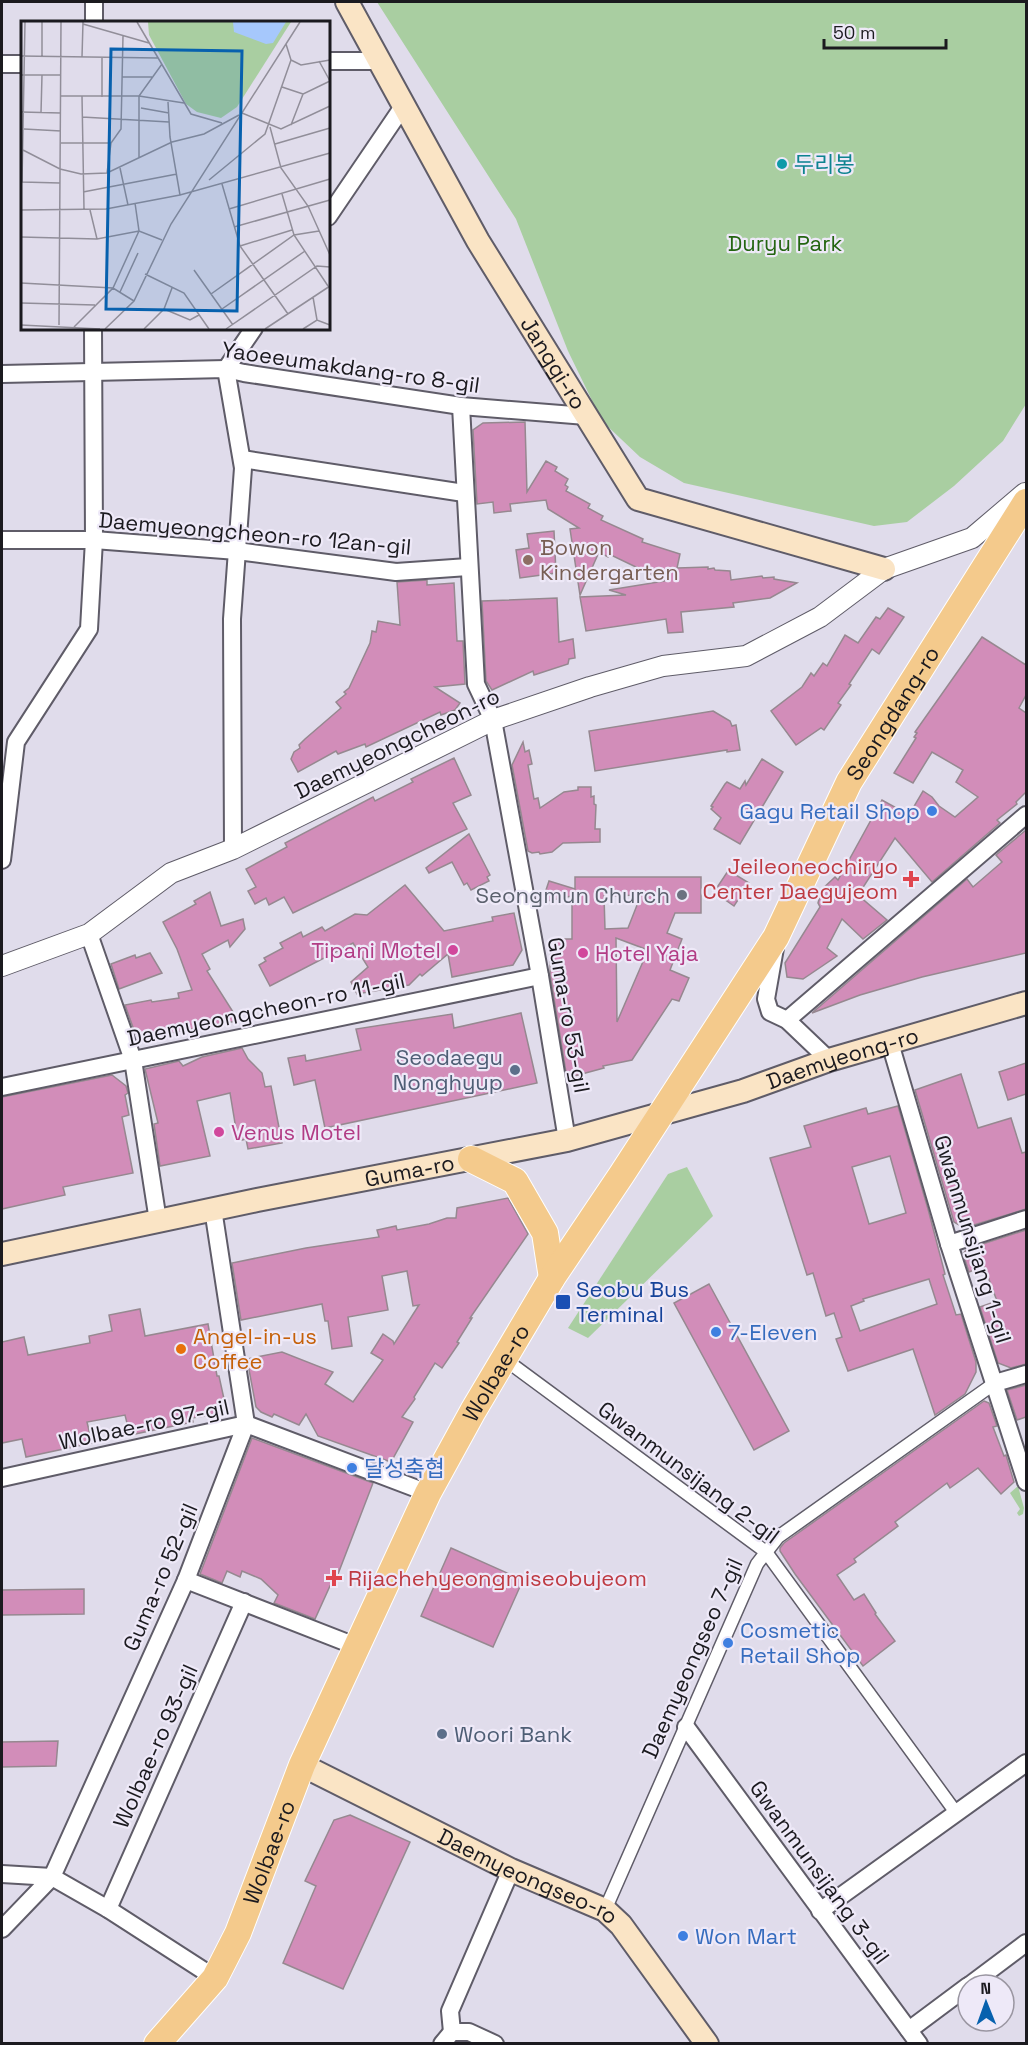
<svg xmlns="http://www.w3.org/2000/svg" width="1028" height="2045" viewBox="0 0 1028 2045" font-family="'Space Grotesk','Noto Sans KR',sans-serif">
<rect width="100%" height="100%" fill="#e0dceb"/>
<g fill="#a9cea1">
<path d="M377,2H1026V404L1003,441L954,486L907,522L874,526L684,483L640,457L602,421L568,351L516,219Z"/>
<path d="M687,1167L713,1216L588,1338L568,1328L668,1174Z"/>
<path d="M1018,1486L1024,1508L1023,1514L1019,1516L1017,1513L1020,1509L1010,1493Z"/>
</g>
<g fill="#d28db9" stroke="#968890" stroke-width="1.5" fill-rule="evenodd">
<path d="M525,422L527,492L546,461L557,467L555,471L568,479L565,485L568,487L566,491L590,504L588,508L603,516L601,520L643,539L642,542L680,554L677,568L708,567V569L714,568L715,570L730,571L731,580L762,576L763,578L774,577V579L797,583L770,598L733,603L734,607L681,612L683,632L668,633L666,619L586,631L580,597L626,595L609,590L665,581L609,554L608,557L599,552L580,595L570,529L579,528L548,509L546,500L510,504L511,511L494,513L493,502L477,504L473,430L483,423Z"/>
<path d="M554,531L556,573L520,578L516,550L529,548L527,534Z"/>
<path d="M427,580V585L454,583L457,641H463L465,684L435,687L460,703L455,710L441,715L440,712L366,747L365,744L338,754L336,751L298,772L291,759L294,752L300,748L299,745L305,739L341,708L336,702L346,694L344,692L349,688L370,643L372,631L376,632L378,621L400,625L397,582Z"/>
<path d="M557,598L559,642L573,639L575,658L569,659L568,664L534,675L533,671L492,690L486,681L482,601Z"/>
<path d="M888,608L904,617L879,654L872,649L849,684L851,685L838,703L841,705L824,730L821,728L796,745L771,711L802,687L811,673L814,676L823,663L827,666L845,635L858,643L876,617L880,619Z"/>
<path d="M982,637L1026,665V695L1019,708L1026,713V792L1016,802L1017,804L997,820L1000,823L932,882L895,838L858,895L887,920L863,939L842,919L827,948L837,956L803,979L787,977L785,963L820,907L818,903L820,896L817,894L835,877L838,880L882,800L909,815L923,791L932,797L939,806L955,817L978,797L956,782L963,770L932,752L913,783L894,773L916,738L914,737L917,733L915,732Z"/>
<path d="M713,711L730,721L732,726L736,725L740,750L727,752V750L595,771L589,731Z"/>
<path d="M523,742L525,752L529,750L532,764L528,765L534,799L538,798L540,808L564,792L578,790V787H591V797L594,796V804L596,805L595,829H600V842L563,843L552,852L540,854L539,852L532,853L528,851L512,765Z"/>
<path d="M454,758L471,795L453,803L467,829L293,913L284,897L269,905L266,898L255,904L248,891L256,887L246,869L287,847L285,843L373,797L375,801L413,782L411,779Z"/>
<path d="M762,759L783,772L740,844L714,829L721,818L711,809L713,807L711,806L725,784L727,782L740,789L745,781L746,785Z"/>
<path d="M1026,830V953L922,977L860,995L812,1013L967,879L973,887L1002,862L996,855Z"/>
<path d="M469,834L490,875L487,877L489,881L471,890L467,883L464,885L452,862L429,873L426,868Z"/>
<path d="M728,871L730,873L731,872L749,883L734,906L714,892Z"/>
<path d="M575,877H701V913H675L667,933L682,939L670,970L689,978L679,1001L672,999L632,1060L603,1066L604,1068L567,1078L550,974L551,939H572V896L542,902L549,881L575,889ZM641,895L628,928L605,929L604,896ZM616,938L648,950L617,1022Z"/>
<path d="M405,885L444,931L493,921L492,917L514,913L522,950L513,965L452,977L448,954L422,976L420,974L409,985L357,994L351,982L368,967L353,943L270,986L259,965L266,961L264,958L283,948L280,943L301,932L303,937L322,927L325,931L355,914L367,915Z"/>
<path d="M210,892L221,926L243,919L245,929L230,947L228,940L202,954L210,969L207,971L233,1012L242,1020L143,1038L135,1033L125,1005L151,1000L152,1002L179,998L178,993L192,990L177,949L163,922L196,904L194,901Z"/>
<path d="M150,953L162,973L119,989L111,964L135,955L136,958Z"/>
<path d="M521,1013L537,1083L325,1128L315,1080L294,1085L288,1058L305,1055L306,1061L361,1050L356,1029L452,1014L454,1028Z"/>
<path d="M242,1048L248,1059L262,1073L265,1087L271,1086L282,1143L248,1149L246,1139L238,1141L230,1093L197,1101L210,1156L160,1166L154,1124L158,1123L145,1069L179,1061L183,1066L202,1057Z"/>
<path d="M1026,1063V1094L1008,1100L999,1072Z"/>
<path d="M961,1074L978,1128L1011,1118L1022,1153L1026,1152V1209L964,1228L954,1222L915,1090Z"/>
<path d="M112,1075L126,1086L128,1093L125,1095L129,1115L122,1117L133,1173L63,1187L65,1195L2,1209V1097Z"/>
<path d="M898,1106L928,1209L945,1274L943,1275L956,1315L961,1314L976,1362V1372L965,1394L935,1415L913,1349L848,1371L836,1339L842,1337L834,1313L826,1316L813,1273L807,1275L770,1158L811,1147L804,1126L866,1108L868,1114ZM890,1156L906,1213L869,1224L852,1167ZM929,1279L937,1304L860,1331L851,1306L864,1301L863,1299Z"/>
<path d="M508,1198L528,1234L470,1318H472L457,1342L459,1343L442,1368L435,1363L414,1397L415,1399L402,1417L413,1422L391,1462L318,1436L306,1414L299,1425L274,1414L272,1417L261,1412L256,1407L247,1359L282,1352L333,1372L325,1384L353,1402L383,1360L371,1353L383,1334L393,1341L394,1344L419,1305L413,1306L407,1271L382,1276L388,1310L348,1317L352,1346L332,1349L328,1321H325L322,1304L241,1320L232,1263L306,1248L379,1237L377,1230L396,1226L397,1230L429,1224L447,1218H456L457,1208Z"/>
<path d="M1026,1230V1364L1011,1368L998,1363L980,1307L997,1301L984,1266L969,1272L963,1254L967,1249Z"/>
<path d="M709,1284L789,1431L754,1450L674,1303Z"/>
<path d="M140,1309L145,1336L208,1324L217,1376H219L224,1399L216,1414L192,1418L193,1422L130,1435L125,1415L87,1422L92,1443L26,1457L22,1439L2,1443V1342L24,1337L28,1355L90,1343L89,1336L112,1331L109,1315Z"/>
<path d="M1026,1385V1417L1017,1420L1007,1390Z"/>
<path d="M984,1401L989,1403L997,1426L993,1427L1004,1456L1006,1455L1014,1482L1001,1494L978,1468L950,1488L947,1483L895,1522L898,1526L854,1559L856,1562L837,1575L854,1600L864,1594L876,1613L875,1614L895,1641L863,1666L795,1574L780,1551V1548L784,1543Z"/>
<path d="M252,1438L373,1483L333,1587L330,1586L315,1619L274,1603L278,1595L261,1579L242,1571L240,1577L227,1571L222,1583L200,1574Z"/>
<path d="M451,1548L523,1580L493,1647L421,1616Z"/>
<path d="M84,1589V1614L2,1615V1590Z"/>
<path d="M58,1741L56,1766L2,1767V1742Z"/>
<path d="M350,1815L410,1842L343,1989L283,1963L316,1886L305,1881L334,1820Z"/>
</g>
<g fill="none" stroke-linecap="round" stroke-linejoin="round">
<defs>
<g id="pedestrian">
<path d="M503,1358L766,1552L957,1814"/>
<path d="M605,1910L757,1564L778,1537L995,1383"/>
</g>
<g id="minor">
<path d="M94,22V2"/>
<path d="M328,61H380"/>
<path d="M2,64H22"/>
<path d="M328,217L404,105"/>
<path d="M2,374L226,369L244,373L461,406L586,416"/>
<path d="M461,406L476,684L493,720L540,976L567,1140"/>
<path d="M242,459L464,493"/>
<path d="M2,540H94L237,551L396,572L468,567"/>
<path d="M233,849L232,619L243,468L226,369L254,328"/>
<path d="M2,860L16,742L89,629L94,540L93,328"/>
<path d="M89,934L133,1060L158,1221"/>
<path d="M775,948L766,999L770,1012L787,1020L829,1060"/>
<path d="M787,1020L1026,815"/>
<path d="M890,1043L949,1244L1026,1482"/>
<path d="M2,1087L540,976"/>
<path d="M949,1244L1026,1219"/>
<path d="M995,1383L1026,1374"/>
<path d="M2,1478L246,1424L428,1493"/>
<path d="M186,1580L358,1647"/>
<path d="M686,1727L919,2044"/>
<path d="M2,1874L52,1877L108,1909L215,1978"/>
<path d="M108,1909L244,1602"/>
<path d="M820,1911L1026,1763"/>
<path d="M2,1929L52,1877L186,1580L246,1424L213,1209"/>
<path d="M970,1985L1026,1943"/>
<path d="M909,2030L968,1986"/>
<path d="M452,2032L450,2011L511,1870"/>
<path d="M452,2032H469L495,2044"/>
<path d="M442,2044L452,2032"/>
</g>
<path id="tertiary" d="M2,966L89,934L171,873L233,849L493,720L590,687L663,666L746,656L820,617L884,569L972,538L1025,493"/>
<g id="secondary">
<path id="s1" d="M347,2L478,241L638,499L884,569"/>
<path id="s2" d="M2,1254L257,1200L567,1140L743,1091L829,1060L1026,1003"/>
<path id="s3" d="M302,1765L511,1870L605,1910L621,1925L707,2044"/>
</g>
<g id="primary">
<path d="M471,1159L515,1181L545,1233L552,1278"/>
<path id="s4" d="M157,2044L215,1978L238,1933L302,1765L428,1493L473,1411L552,1278L622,1174L776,937L849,782L1026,502"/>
</g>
</defs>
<use href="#pedestrian" stroke="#5f5c68" stroke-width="15"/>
<use href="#minor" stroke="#5f5c68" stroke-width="20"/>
<use href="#tertiary" stroke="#5f5c68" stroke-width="22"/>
<use href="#secondary" stroke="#5f5c68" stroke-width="26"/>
<use href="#primary" stroke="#fff" stroke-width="28"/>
<use href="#pedestrian" stroke="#fff" stroke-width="12"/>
<use href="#minor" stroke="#fff" stroke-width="16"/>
<use href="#tertiary" stroke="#fff" stroke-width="20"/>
<use href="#secondary" stroke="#fae4c5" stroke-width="22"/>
<use href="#primary" stroke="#f4ca8c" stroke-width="26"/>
</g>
<circle fill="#0f9aa8" stroke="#eee9f8" stroke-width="2" cx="782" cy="164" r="6"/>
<circle fill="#8d6e63" stroke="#eee9f8" stroke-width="2" cx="528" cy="560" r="6"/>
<g fill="#3f7fe0" stroke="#eee9f8" stroke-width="2">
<circle cx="932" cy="811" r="6"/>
<circle cx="716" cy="1332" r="6"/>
<circle cx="352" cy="1468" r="6"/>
<circle cx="728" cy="1643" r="6"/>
<circle cx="683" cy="1936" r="6"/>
</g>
<g fill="#e0444e" stroke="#eee9f8" stroke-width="2">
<path d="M908 870h6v6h6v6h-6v6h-6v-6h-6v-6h6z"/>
<path d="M331 1569h6v6h6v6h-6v6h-6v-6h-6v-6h6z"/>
</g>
<circle fill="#6b7280" stroke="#eee9f8" stroke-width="2" cx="682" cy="895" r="6"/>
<g fill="#d1479c" stroke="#eee9f8" stroke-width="2">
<circle cx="453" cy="950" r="6"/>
<circle cx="583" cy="953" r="6"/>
<circle cx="219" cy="1132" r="6"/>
</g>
<g fill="#5c6f8a" stroke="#eee9f8" stroke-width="2">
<circle cx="515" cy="1070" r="6"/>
<circle cx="442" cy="1734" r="6"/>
</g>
<rect fill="#1a4fb4" stroke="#eee9f8" stroke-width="2" x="555" y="1294" width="16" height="16" rx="3"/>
<circle fill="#e8710a" stroke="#eee9f8" stroke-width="2" cx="181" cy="1349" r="6"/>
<g text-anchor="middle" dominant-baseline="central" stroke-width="4.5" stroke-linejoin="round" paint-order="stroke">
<g font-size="22" fill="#0d838f" stroke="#eee9f8" text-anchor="start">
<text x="794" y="164">두리봉</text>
</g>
<g font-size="22" fill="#246511" stroke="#eee9f8">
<text x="785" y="243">Duryu Park</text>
</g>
<g font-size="22" fill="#1b1a1f" stroke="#eee9f8">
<text stroke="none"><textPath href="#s1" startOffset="416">Janggi-ro</textPath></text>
<text transform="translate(351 367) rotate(8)">Yaoeeumakdang-ro 8-gil</text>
<text transform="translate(255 533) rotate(5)">Daemyeongcheon-ro 12an-gil</text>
<text stroke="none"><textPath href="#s4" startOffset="1527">Seongdang-ro</textPath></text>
<text transform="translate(397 743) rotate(-26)">Daemyeongcheon-ro</text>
<text transform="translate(266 1009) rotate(-12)">Daemyeongcheon-ro 11-gil</text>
<text transform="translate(569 1015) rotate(80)">Guma-ro 53-gil</text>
<text stroke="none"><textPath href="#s2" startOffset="864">Daemyeong-ro</textPath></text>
<text stroke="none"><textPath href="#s2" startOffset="416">Guma-ro</textPath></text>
<text transform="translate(973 1239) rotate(73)">Gwanmunsijang 1-gil</text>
<text stroke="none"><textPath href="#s4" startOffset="756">Wolbae-ro</textPath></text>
<text transform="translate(144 1424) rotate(-12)">Wolbae-ro 97-gil</text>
<text transform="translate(689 1472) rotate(37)">Gwanmunsijang 2-gil</text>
<text transform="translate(160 1577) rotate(-67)">Guma-ro 52-gil</text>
<text transform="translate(692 1658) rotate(-66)">Daemyeongseo 7-gil</text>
<text transform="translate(155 1746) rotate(-66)">Wolbae-ro 93-gil</text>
<text stroke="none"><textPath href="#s4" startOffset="225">Wolbae-ro</textPath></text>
<text transform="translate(820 1872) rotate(54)">Gwanmunsijang 3-gil</text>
<text stroke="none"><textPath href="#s3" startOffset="252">Daemyeongseo-ro</textPath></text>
</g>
<g font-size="22" fill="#785e54" stroke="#eee9f8" text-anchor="start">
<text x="540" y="547">Bowon<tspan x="540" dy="25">Kindergarten</tspan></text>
</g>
<g font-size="22" fill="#366cbe" stroke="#eee9f8" text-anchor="start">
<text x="920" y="811" text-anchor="end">Gagu Retail Shop</text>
<text x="728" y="1332">7-Eleven</text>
<text x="364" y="1468">달성축협</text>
<text x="740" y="1630">Cosmetic<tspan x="740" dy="25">Retail Shop</tspan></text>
<text x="695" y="1936">Won Mart</text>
</g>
<g font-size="22" fill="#be3a42" stroke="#eee9f8" text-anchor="end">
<text x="898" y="866">Jeileoneochiryo<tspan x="898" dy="25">Center Daegujeom</tspan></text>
<text x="348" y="1578" text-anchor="start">Rijachehyeongmiseobujeom</text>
</g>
<g font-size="22" fill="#5b616d" stroke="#eee9f8" text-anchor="end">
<text x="670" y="895">Seongmun Church</text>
</g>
<g font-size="22" fill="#b23c85" stroke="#eee9f8" text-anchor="start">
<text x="441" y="950" text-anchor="end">Tipani Motel</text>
<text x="595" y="953">Hotel Yaja</text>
<text x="231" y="1132">Venus Motel</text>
</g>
<g font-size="22" fill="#4e5e75" stroke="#eee9f8" text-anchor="end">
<text x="503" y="1057">Seodaegu<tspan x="503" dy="25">Nonghyup</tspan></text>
<text x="454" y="1734" text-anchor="start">Woori Bank</text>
</g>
<g font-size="22" fill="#164399" stroke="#eee9f8" text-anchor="start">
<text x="576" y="1289">Seobu Bus<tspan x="576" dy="25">Terminal</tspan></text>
</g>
<g font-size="22" fill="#c56008" stroke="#eee9f8" text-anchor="start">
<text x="193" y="1336">Angel-in-us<tspan x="193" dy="25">Coffee</tspan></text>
</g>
</g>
<g transform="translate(21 21)">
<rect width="309" height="309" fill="#e0dceb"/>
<path d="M127,1H270L216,86L200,97L176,91L165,83L128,14Z" fill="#a9cea1"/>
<path d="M212,1H265L252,22L245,23L213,11Z" fill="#a6c8fc"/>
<path fill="none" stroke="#918e99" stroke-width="1.5" d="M116,1L170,93L201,102M62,3L128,22M0,35L137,37M21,35V1M61,36L62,1M270,39L280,44L309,39M298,40L309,60M0,54H40M101,56H131M261,66L282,73M40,75H118L163,82M61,75L63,188M81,76V36M147,81L149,116L159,174M120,87L148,92M0,91L40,92M20,92L21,54M221,92L260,108L309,85M61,96L148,101M270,104L282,73L309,60M249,106L260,147L287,185L309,234M3,108L40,110M40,122H90M254,123L309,107M0,128L39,148L60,153L86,152L151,121L183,113L218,94M118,137V75L141,43M99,147L107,184M86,152L90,122L100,108L102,15M188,159L244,113L270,39L265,23M1,161L4,1M1,161L39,162M201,163L219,225L267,293M62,171L156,153M261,173L273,214L307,265M208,188L309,158M0,189L85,188L159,174L309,132M69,189L76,218M213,206L309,179M0,216L76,218L118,210L141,219M219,225L271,209M173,249L212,304M124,253L163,272L188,308M0,262L92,267L113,280M99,271L117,232M190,273L273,214L298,210M292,276L296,299M0,282L74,284M143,288L169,299L178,294M201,288L284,230M0,304L79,308M38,304L40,1M53,306L92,267L118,210L114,182M84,308L113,280L150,203L279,1M123,308L143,288L151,267M205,308L296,245L309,246M244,308L309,265M282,308L296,299L309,304"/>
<path fill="#0761ae" fill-opacity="0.15" stroke="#0761ae" stroke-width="3" d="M90,28L221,30L216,290L85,288Z"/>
<rect width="309" height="309" fill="none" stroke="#1b1a1f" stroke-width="3"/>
</g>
<rect width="1028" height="2045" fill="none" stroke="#1b1a1f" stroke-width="6"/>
<g transform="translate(986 2003) rotate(359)"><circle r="28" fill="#eee9f8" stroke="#9a96a1" stroke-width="1.5"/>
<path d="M0-4.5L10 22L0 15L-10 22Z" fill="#0761ae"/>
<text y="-9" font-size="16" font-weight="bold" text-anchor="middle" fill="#1b1a1f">N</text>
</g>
<path d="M824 39v9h122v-9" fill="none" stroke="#1b1a1f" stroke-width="3"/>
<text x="833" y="39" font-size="18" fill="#1b1a1f" stroke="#eee9f8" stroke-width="4.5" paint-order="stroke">50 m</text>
</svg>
